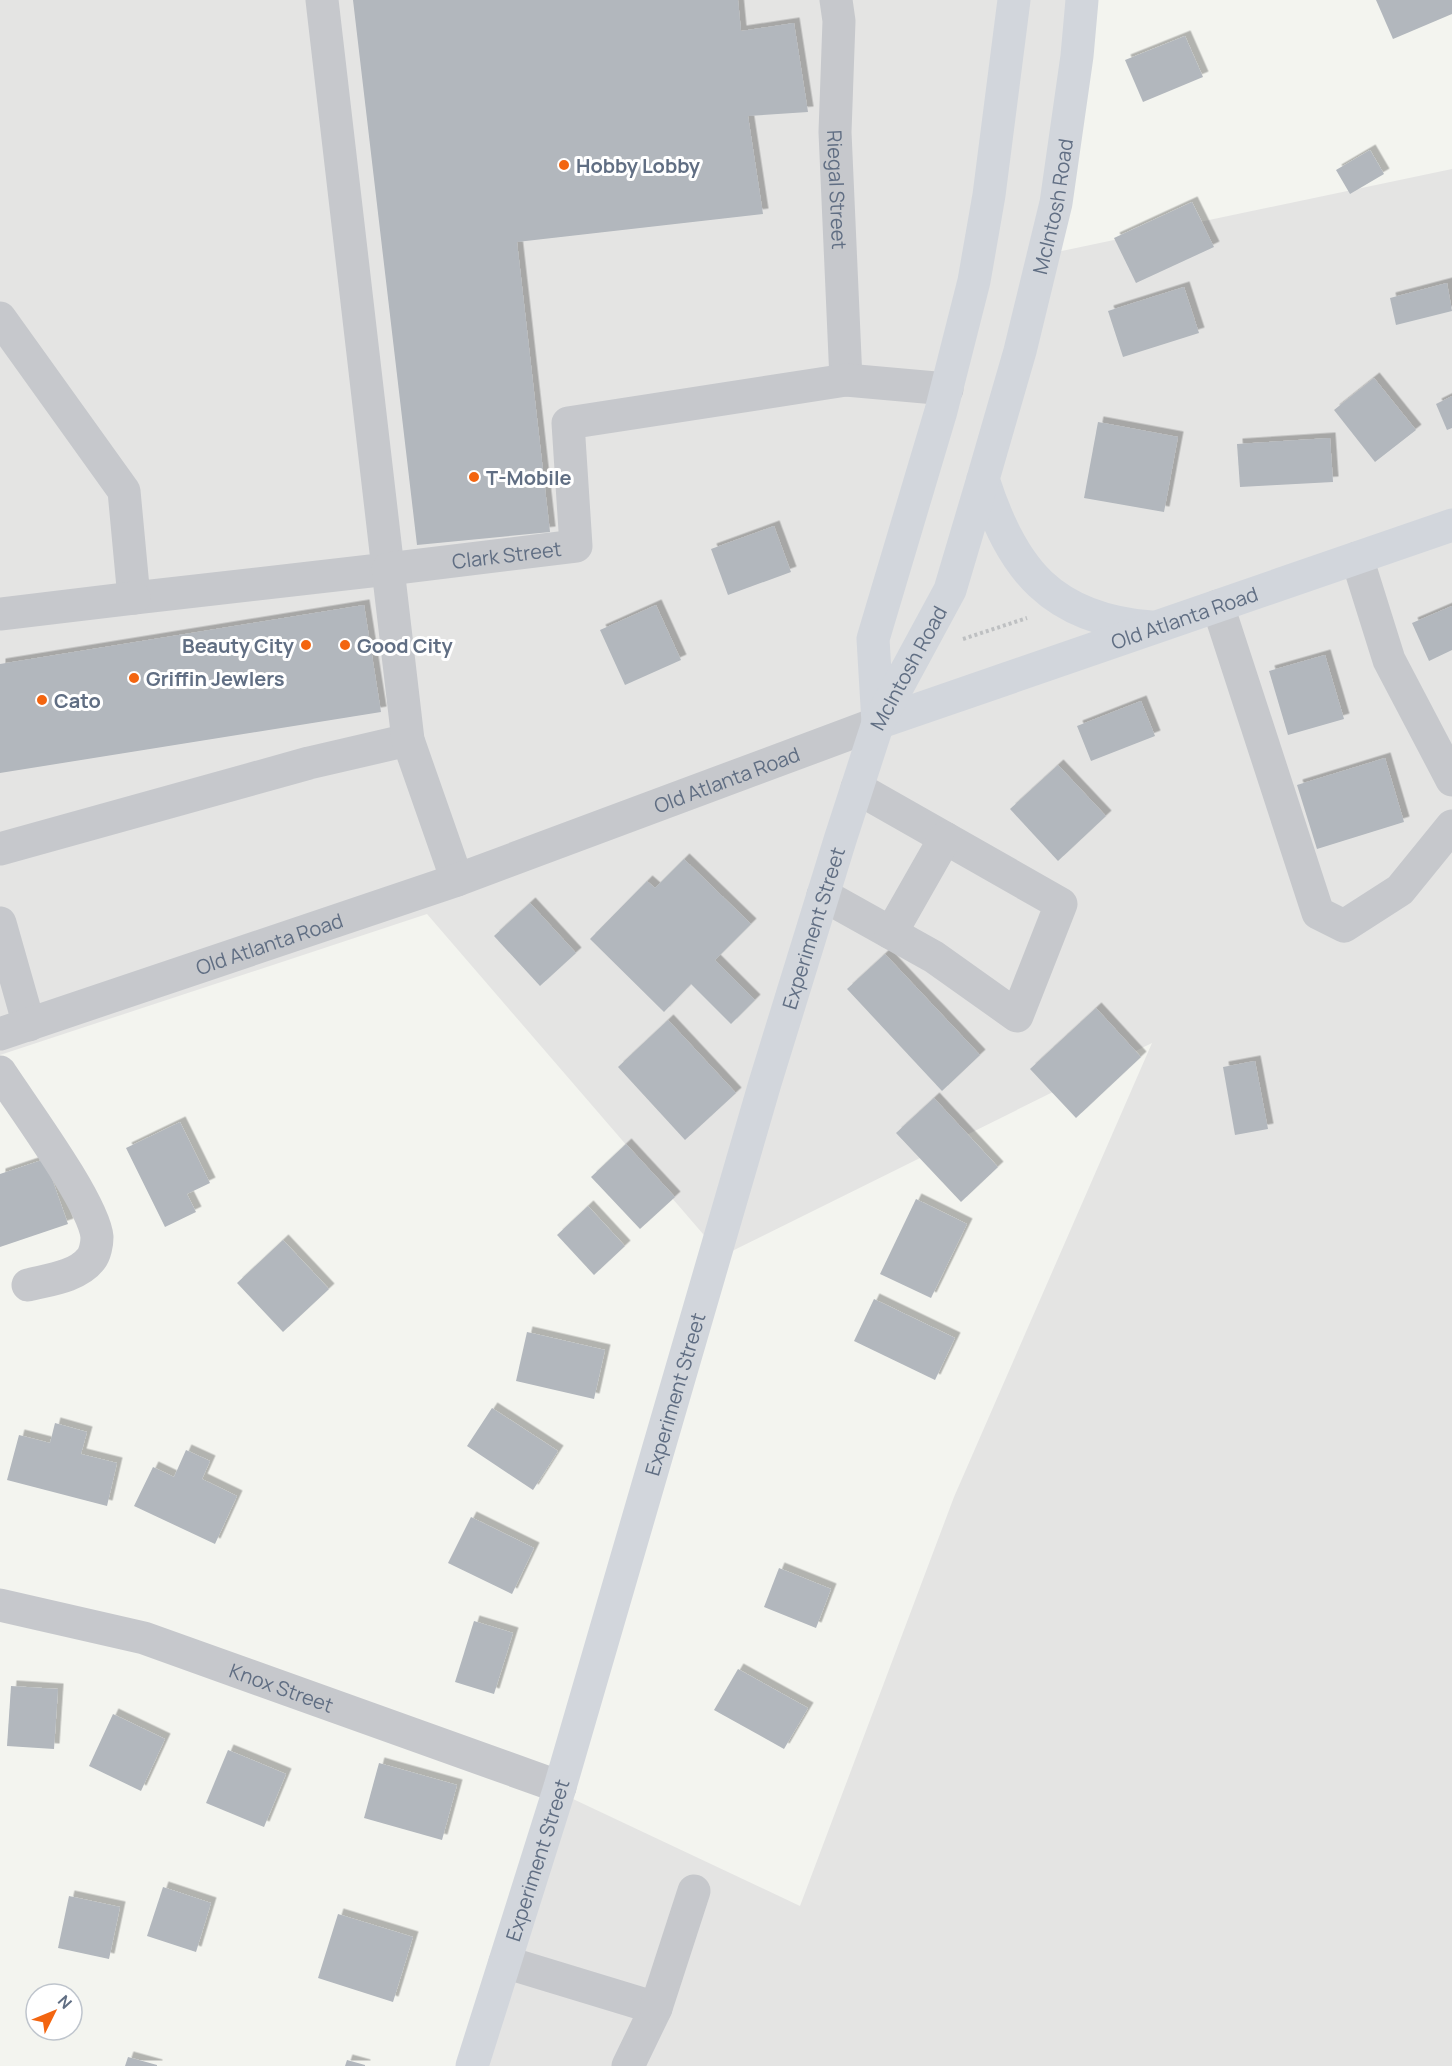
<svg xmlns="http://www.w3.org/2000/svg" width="1452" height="2066" viewBox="0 0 1452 2066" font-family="Manrope,sans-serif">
<defs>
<filter id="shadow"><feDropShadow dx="5.5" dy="-5.5" stdDeviation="0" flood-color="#0004"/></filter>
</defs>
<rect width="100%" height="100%" fill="#f3f4ef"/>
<path fill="#e4e4e3" d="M0,0H1082L1038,256L1452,169V2066H478L556,1791L800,1906L954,1497L1152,1043L722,1256L427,914L0,1055Z"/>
<g fill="#b2b7bd" filter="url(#shadow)">
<path d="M353,0H738L741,31L794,23L808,112L748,116L763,214L517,242L550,532L417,545Z"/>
<path d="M1376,0H1452V14L1393,39Z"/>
<path d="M1185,36L1203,77L1143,102L1125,60Z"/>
<path d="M1370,150L1384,174L1350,194L1336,170Z"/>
<path d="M1192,202L1214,247L1136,283L1114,238Z"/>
<path d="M1447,283L1452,311L1396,325L1390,298Z"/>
<path d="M1184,287L1199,333L1123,357L1108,311Z"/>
<path d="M1374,378L1416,430L1375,462L1334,410Z"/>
<path d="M1452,396V428L1447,430L1436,404Z"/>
<path d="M1098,422L1178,437L1164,512L1084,498Z"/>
<path d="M1330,438L1333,482L1240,487L1237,444Z"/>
<path d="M774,526L791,572L728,595L711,549Z"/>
<path d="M364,605L381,712L0,773V664Z"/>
<path d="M656,605L681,660L625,685L600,630Z"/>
<path d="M1452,606V650L1429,661L1412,623Z"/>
<path d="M1325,655L1344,719L1288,735L1269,671Z"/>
<path d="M1141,701L1155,736L1091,761L1077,726Z"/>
<path d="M1385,758L1404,822L1317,849L1297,785Z"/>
<path d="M1058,765L1106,816L1058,861L1010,809Z"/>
<path d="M684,859L751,924L715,960L755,1000L731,1024L691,984L664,1012L590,939L647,881L655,888Z"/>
<path d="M530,903L576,953L540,986L494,936Z"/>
<path d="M885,954L980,1055L942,1091L847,989Z"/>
<path d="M1096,1008L1141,1057L1076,1118L1030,1069Z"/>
<path d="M668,1020L736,1093L685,1140L618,1067Z"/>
<path d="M1255,1061L1268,1129L1235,1135L1223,1067Z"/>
<path d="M934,1098L998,1167L961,1202L896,1133Z"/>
<path d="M180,1122L210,1183L187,1194L196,1212L165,1227L126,1148Z"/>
<path d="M626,1144L675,1197L640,1229L591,1177Z"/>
<path d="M45,1159L68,1224L0,1247V1174Z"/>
<path d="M916,1199L967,1224L931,1298L880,1274Z"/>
<path d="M588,1206L625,1246L594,1275L557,1235Z"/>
<path d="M283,1240L329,1289L283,1332L237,1283Z"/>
<path d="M874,1299L955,1338L935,1380L854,1341Z"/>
<path d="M527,1332L605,1350L594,1399L516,1381Z"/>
<path d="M492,1408L558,1451L533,1490L467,1446Z"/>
<path d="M55,1423L87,1432L81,1454L117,1463L107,1506L7,1480L19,1435L50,1443Z"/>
<path d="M186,1450L210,1461L202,1479L237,1496L215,1544L134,1506L153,1467L174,1477Z"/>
<path d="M471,1517L534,1548L512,1594L448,1563Z"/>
<path d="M779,1568L831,1589L816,1628L764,1607Z"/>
<path d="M474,1621L513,1633L494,1694L455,1682Z"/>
<path d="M738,1669L808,1708L784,1749L714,1710Z"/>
<path d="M11,1686L58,1689L54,1749L7,1746Z"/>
<path d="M113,1714L165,1739L141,1791L89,1766Z"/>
<path d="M228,1750L286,1774L264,1827L206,1803Z"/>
<path d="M379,1763L457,1785L442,1840L364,1818Z"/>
<path d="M163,1887L211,1903L196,1952L147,1936Z"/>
<path d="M69,1896L120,1907L109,1959L58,1948Z"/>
<path d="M338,1914L413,1937L393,2002L318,1978Z"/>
<path d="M128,2057L157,2065V2066H125Z"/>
<path d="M347,2060L365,2065V2066H345Z"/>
</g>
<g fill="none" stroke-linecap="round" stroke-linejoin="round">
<path stroke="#bec0c2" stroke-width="4" stroke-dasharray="3 3" stroke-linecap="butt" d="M963,639L1027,618"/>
<g stroke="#c6c8cc" stroke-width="33">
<path id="s1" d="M836,0L839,21L835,132L846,380"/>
<path d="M0,318L124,491L134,598L388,569L322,0"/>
<path d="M1357,558L1389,660L1452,780"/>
<path d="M1218,606L1318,913L1344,926L1400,890L1452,826"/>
<path d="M0,614L134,598"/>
<path d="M0,849L309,763L408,740"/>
<path id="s2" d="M457,880L408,740L388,569L576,546L568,423L846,380L947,389"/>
<path d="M823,895L934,957L1017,1016L1061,904L857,788"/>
<path d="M0,923L29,1025"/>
<path d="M891,933L945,838"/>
<path id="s3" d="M0,1034L457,880L878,723"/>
<path d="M0,1072C22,1106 94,1203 97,1237C97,1244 95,1254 91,1259C77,1277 48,1280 28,1285"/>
<path id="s4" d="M0,1605L144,1638L560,1787"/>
<path d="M505,1962L656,2008L628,2066"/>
<path d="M656,2008L694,1891"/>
</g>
<g stroke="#d2d6dc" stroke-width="33">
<path d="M983,479C1012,570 1052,619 1151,627"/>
<path d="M878,723L873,639L941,411L974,281L989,195L1014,0"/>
<path id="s5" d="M878,723L1452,525"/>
<path id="s6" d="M472,2066L560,1787L765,1083L840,840L878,723L950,590L983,479L1020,351L1056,203L1077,56L1082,0"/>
</g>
</g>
<g fill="#f36510" stroke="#fff" stroke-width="2">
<circle cx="564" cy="165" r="6"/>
<circle cx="474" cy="477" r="6"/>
<circle cx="306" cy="645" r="6"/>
<circle cx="345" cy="645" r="6"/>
<circle cx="134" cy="678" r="6"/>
<circle cx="42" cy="700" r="6"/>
</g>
<g text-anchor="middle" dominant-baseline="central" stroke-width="6" stroke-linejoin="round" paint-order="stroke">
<g font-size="20" font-weight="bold" fill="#606e83" stroke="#fff" text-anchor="start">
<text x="576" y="165">Hobby Lobby</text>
<text x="486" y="477">T-Mobile</text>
<text x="294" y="645" text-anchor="end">Beauty City</text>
<text x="357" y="645">Good City</text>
<text x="146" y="678">Griffin Jewlers</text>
<text x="54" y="700">Cato</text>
</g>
<g font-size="20" fill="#606e83" stroke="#fff">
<text stroke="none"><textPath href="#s1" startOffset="190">Riegal Street</textPath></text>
<text stroke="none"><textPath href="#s6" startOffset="1952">McIntosh Road</textPath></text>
<text stroke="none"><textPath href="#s2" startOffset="440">Clark Street</textPath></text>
<text stroke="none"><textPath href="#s5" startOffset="324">Old Atlanta Road</textPath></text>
<text stroke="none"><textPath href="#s6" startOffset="1466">McIntosh Road</textPath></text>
<text stroke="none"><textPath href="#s3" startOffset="770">Old Atlanta Road</textPath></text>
<text stroke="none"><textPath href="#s6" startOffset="1188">Experiment Street</textPath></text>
<text stroke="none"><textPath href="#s3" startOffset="284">Old Atlanta Road</textPath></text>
<text stroke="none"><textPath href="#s6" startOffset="702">Experiment Street</textPath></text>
<text stroke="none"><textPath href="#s4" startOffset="294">Knox Street</textPath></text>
<text stroke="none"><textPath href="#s6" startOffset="216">Experiment Street</textPath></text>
</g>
</g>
<g transform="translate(54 2012) rotate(47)"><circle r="28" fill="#ffffff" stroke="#bfc5cd" stroke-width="1.5"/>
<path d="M0-4.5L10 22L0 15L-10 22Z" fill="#f36510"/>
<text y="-9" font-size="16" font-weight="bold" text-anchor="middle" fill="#606e83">N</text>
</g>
</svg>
